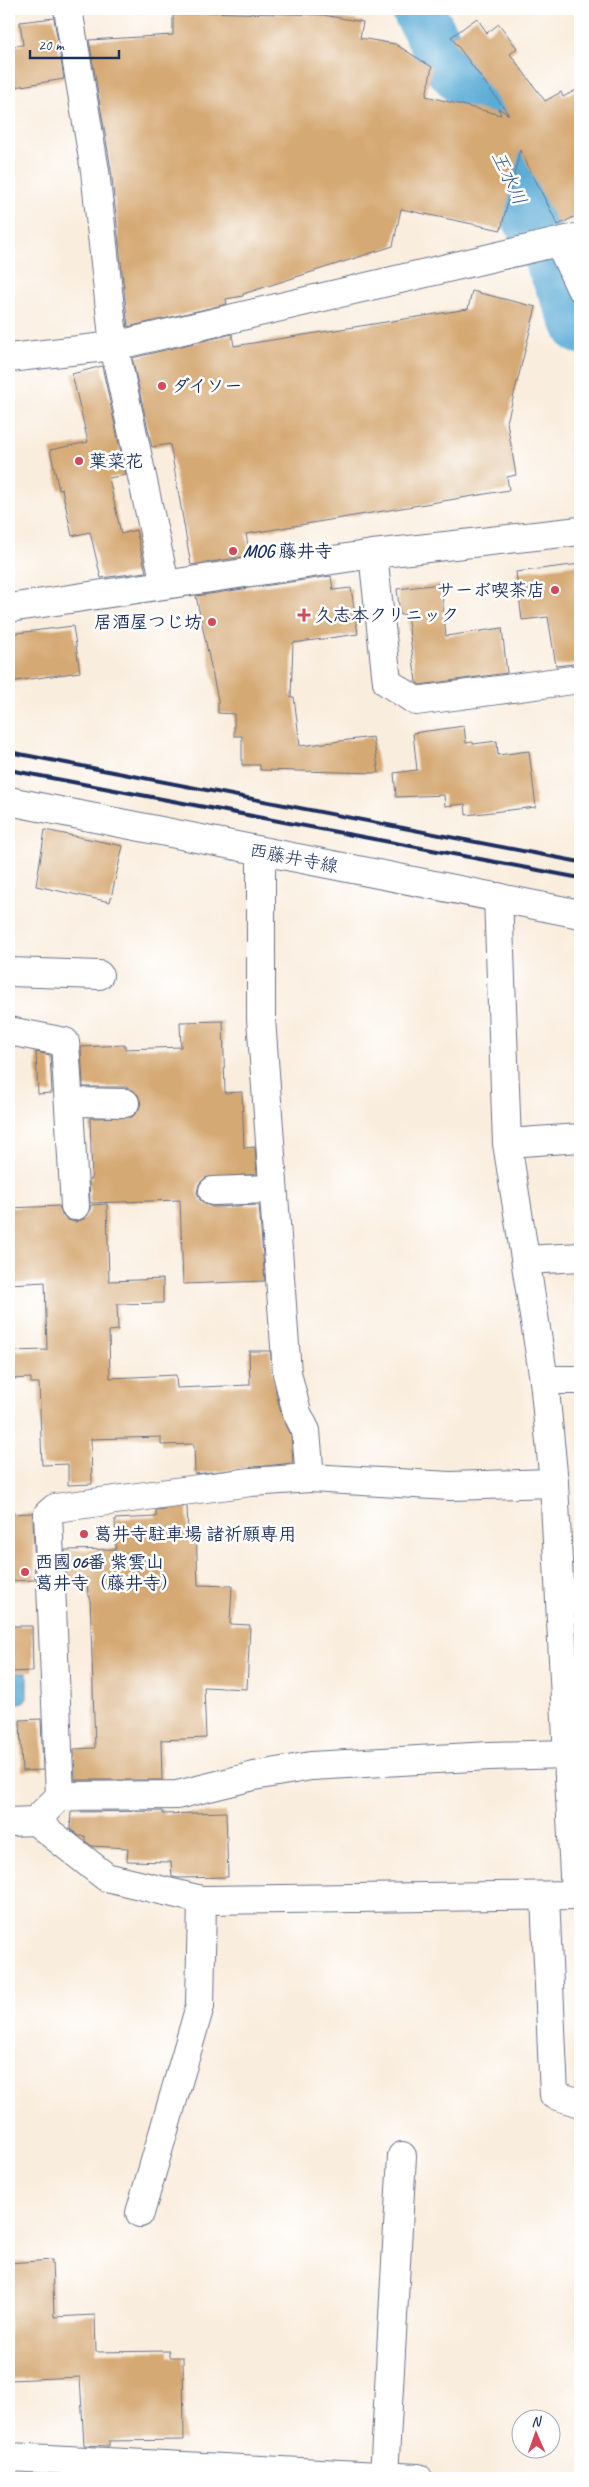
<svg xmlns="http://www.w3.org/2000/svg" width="589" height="2487" viewBox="0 0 589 2487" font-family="Caveat,'Klee One',sans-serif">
<rect width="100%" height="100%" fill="#fff"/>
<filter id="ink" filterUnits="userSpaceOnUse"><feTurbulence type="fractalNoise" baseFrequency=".02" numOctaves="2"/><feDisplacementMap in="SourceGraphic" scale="10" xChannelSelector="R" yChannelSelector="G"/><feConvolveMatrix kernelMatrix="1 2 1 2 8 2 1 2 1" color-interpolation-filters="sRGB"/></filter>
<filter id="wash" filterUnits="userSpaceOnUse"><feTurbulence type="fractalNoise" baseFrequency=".0096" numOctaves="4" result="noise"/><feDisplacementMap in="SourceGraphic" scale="20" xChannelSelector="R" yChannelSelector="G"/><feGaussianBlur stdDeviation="1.12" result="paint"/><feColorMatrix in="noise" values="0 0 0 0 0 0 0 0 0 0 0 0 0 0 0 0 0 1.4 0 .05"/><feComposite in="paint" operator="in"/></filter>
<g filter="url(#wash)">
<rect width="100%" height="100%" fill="#f9eddd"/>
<path fill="#5cacd6" stroke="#3c6e9a" d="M9,1673H27V1699L24,1702L9,1705Z"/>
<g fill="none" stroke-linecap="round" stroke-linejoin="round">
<path stroke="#5cacd6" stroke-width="52" d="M417,9L448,64L485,104L496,156L551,262L580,328"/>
</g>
<g id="blocks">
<g fill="#d5a973">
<path d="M200,12L323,15L363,22L360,38L395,44L432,67L426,96L501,115L498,108L509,115L451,37L477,18L487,33L499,24L517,48L510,54L545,101L561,92L563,97L580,88V214L558,225L520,150L501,230L401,209L393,246L243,294V296L226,299L227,304L128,327L111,169L89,40L173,35V13Z"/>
<path d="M54,18L64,79L9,88V46L23,45L20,22Z"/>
<path d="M472,291L536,307L507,422L516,475L507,477L509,490L246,534L250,556L191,565L170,444L152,447L132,358L232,334L234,346L468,309Z"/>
<path d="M102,366L126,475L109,478L121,534L136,530L146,572L101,578L90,532L72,536L62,489L59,490L50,450L88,442L72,374Z"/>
<path d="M580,564V663L556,666L548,617L522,620L516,572Z"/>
<path d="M331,576L333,590L351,588L358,634L293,643L291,697H294L300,746L373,737L379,773L260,770V765H242V736H234V714L218,713V700L196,596Z"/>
<path d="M441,584L446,636L502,628L507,673L420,685L416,682L407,614L400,615L397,589Z"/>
<path d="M73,626L80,672L9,682V634Z"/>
<path d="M464,726L466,743L473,742V744L497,741L498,755L529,751L536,807L466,815L465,804L445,806L444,795L396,797L394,773L417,770L413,733Z"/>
<path d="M45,830L123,846L110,902L36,886Z"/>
<path d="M223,1021L225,1093L242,1092L244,1148L255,1147L257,1174L205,1178L199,1184L197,1192L200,1200L205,1204L213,1207L259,1205L265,1281L183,1284L180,1200L90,1203L89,1179H92L90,1118L132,1117L138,1111L141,1103L138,1095L133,1090L126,1087H83L81,1047L125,1045V1049L181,1047L180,1022Z"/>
<path d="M36,1052L50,1055L52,1093L38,1094Z"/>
<path d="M107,1204L109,1281L163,1279V1303L117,1304L118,1330L109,1331L110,1378L176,1375L177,1388L250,1385L249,1351H270L276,1393L282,1417L291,1435L293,1463L195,1474L194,1444L161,1445V1437L91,1439L92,1484L68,1485V1464L42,1465L39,1383H31V1378L9,1379V1351L47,1350L45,1282L9,1284V1208L59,1206L62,1215L68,1220L75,1222L84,1219L89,1213L91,1205Z"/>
<path d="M187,1506L188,1532H196L198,1585L232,1586L230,1624L250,1625L247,1689L204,1687L206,1738L161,1740L162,1780H75L74,1749L95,1748L90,1596H88L87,1578L66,1579L65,1550L116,1549L115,1519L156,1517V1510Z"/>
<path d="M33,1513L35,1580L9,1581V1514Z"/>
<path d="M9,1626H32L33,1671L9,1672Z"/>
<path d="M41,1719L43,1770L22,1771L20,1720Z"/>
<path d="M163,1811V1814L226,1812L228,1877L179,1878L172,1877L171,1862L127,1861L128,1848L92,1846L85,1841V1836H79L70,1829L71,1812Z"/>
<path d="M52,2260L54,2317L95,2315L96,2352L169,2351V2357H183L184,2440L109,2441V2446L84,2445L80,2377L9,2380V2263Z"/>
</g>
</g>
</g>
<g filter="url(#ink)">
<use href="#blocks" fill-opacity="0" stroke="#69728a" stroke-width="1"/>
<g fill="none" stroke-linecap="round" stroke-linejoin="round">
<defs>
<g id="minor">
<path d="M68,9L95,171L114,346L165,584"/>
<path d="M559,242L580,287"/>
<path d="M9,358L114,346L580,237"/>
<path d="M373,554L387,682L416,701L580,679"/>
<path d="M9,608L373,554L580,531"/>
<path d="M498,897L507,1143L544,1380L554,1483L575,1895"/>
<path d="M9,972L99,975"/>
<path d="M9,1031L65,1042L75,1206"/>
<path d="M69,1098L76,1102L125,1103"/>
<path d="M507,1143L580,1138"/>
<path d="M213,1191L273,1189"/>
<path d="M526,1260L580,1257"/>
<path d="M544,1380H580"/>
<path d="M310,1478L450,1486L554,1483"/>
<path d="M60,1796L177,1795L254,1776L311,1766L490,1756L568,1754"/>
<path d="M35,1821L60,1796L48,1514L55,1508L251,1482L310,1478L306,1431L297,1413L287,1373L261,1019V852"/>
<path d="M9,1822L35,1821L106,1877L202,1900L580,1895"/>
<path d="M545,1897L554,2095L580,2103"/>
<path d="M140,2213L200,2006L202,1900"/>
<path d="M9,2457L418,2478"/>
<path d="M384,2476L402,2156"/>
</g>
<path id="secondary" d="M9,801L580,914"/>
</defs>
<use href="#minor" stroke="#69728a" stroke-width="30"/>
<use href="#secondary" stroke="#69728a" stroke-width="30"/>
<use href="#minor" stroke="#fff" stroke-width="28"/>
<use href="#secondary" stroke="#fff" stroke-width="28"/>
<g stroke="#1b2f5e" stroke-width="4">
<path d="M9,752L580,862"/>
<path d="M9,770L580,878"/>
</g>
</g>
</g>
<g fill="#d1495b" stroke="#fff" stroke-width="2">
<circle cx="162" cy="386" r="5"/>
<circle cx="79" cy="461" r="5"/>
<circle cx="233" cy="551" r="5"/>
<circle cx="555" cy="590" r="5"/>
<path d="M301.5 607.5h5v5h5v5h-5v5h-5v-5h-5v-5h5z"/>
<circle cx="212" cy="622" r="5"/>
<circle cx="84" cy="1534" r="5"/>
<circle cx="25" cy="1572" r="5"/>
</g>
<g text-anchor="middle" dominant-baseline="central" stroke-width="5" stroke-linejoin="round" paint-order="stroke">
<g font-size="18" font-weight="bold" fill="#1b2f5e" stroke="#fff" text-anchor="start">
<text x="172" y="386">ダイソー</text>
<text x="89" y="461">葉菜花</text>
<text x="243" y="551">MOG 藤井寺</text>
<text x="545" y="590" text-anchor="end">サーボ喫茶店</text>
<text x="315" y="615">久志本クリニック</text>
<text x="202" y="622" text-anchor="end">居酒屋つじ坊</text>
<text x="94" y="1534">葛井寺駐車場 諸祈願専用</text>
<text x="35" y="1562">西國06番 紫雲山<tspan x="35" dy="21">葛井寺（藤井寺）</tspan></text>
</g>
<g font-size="18" fill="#1b2f5e" stroke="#fff">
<text transform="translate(294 858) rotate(11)">西藤井寺線</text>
</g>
<g font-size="19" font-style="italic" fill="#325b88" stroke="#fff">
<text transform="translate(509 178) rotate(65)">王水川</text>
</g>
</g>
<rect width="589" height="2487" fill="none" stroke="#fff" stroke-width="30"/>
<g transform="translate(536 2434) rotate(358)"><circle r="24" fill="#ffffff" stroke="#a4acbf"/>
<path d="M0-4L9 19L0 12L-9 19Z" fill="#d1495b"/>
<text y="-8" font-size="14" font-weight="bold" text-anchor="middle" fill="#1b2f5e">N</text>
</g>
<path d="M30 50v8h89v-8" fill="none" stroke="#1b2f5e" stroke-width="2.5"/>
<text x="38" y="50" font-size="15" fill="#1b2f5e" stroke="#ffffff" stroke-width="4" paint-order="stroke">20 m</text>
</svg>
